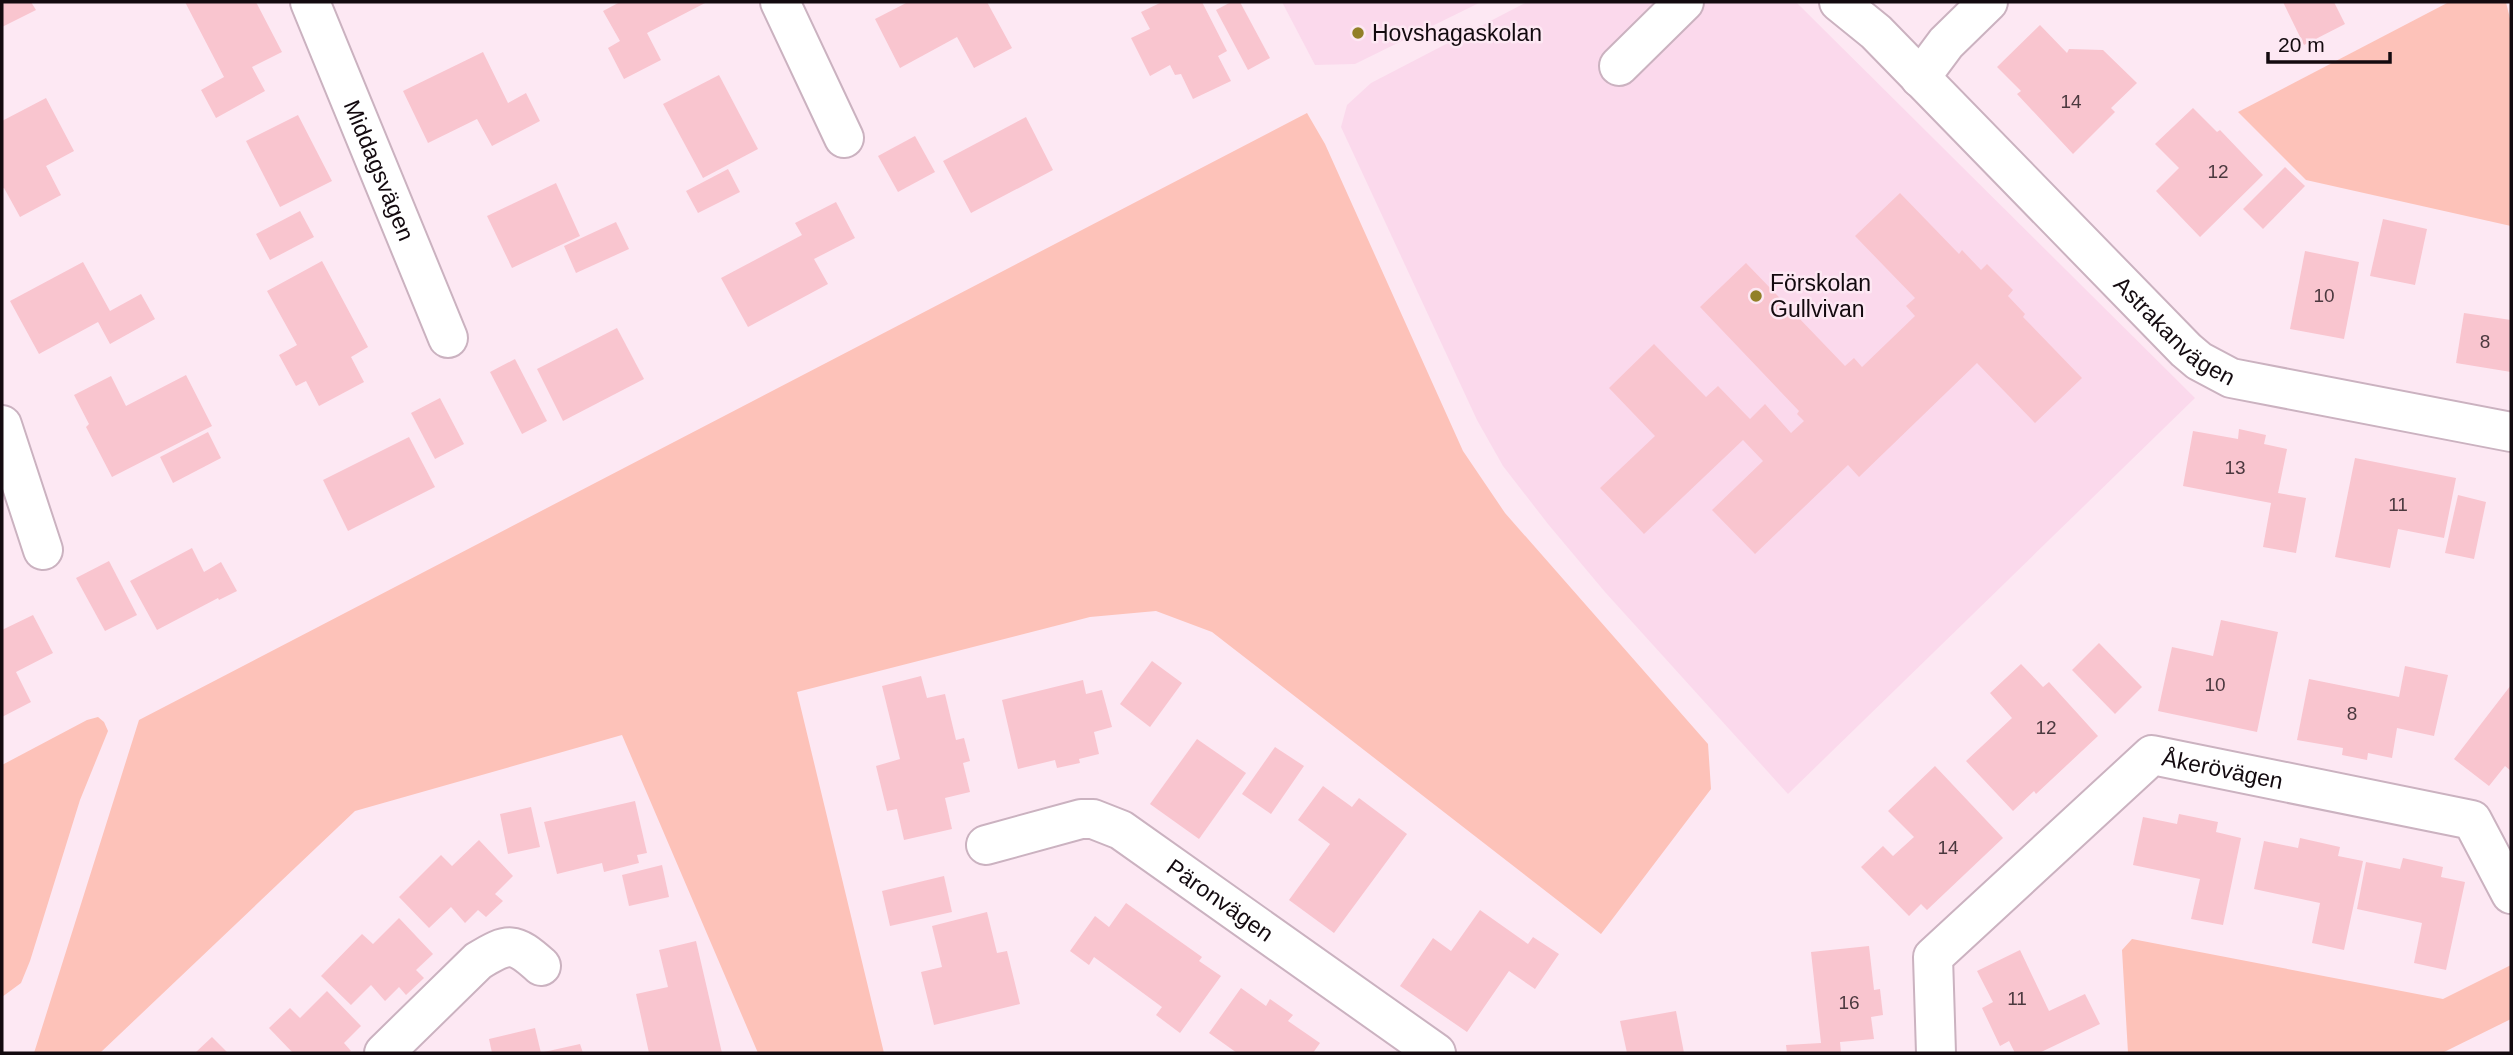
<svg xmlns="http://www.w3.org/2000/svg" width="2513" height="1055" viewBox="0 0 2513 1055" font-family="Helvetica,sans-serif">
<rect width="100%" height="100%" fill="#fde8f3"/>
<g fill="#fbd9ec">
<path d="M1282,2H1481L1355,64L1315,65Z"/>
<path d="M1527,2H1796L2195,398L1788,794L1605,592L1548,524L1503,466L1477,420L1341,127L1347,105L1371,83Z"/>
</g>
<g fill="#fdc2b9">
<path d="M2449,2H2506L2511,23V226L2306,180L2238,112Z"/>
<path d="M1307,113L1325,144L1463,451L1505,513L1708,744L1711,789L1601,934L1212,632L1156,611L1090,617L797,692L884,1053H758L622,735L355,811L100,1053H34L139,720Z"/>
<path d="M98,717L104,722L108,731L80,800L30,961L21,983L2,997V765L87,720Z"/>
<path d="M2132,939L2443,999L2511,965V1019L2442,1053H2128L2122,950Z"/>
</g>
<g fill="#f9c5cf">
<path d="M2,2H31L36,10L2,27Z"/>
<path d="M185,2H256L282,52L252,67L265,91L216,118L201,90L224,77Z"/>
<path d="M620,2H707L647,33L661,60L624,79L608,48L620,41L603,11Z"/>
<path d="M908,2H987L1012,48L974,68L957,37L900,68L875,19Z"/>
<path d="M1162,2H1202L1227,51L1218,56L1231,81L1193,99L1181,74L1175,75L1170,65L1150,76L1131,38L1150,29L1141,12Z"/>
<path d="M1231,2H1240L1270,58L1248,70L1216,10Z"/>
<path d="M2283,2H2334L2345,24L2304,45Z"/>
<path d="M2040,25L2067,53L2069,49L2103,50L2137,83L2111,108L2115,112L2073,154L2017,94L2021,91L1997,67Z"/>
<path d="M483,52L508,103L526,93L540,121L492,146L477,119L428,143L403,91Z"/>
<path d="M719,75L758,149L703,178L663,104Z"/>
<path d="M46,98L74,151L46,166L61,195L20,217L4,188L2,189V121Z"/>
<path d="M2193,108L2217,132L2220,130L2263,175L2200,237L2156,191L2179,168L2155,144Z"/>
<path d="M298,115L332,181L280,207L246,141Z"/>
<path d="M1026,117L1053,170L971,213L943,161Z"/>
<path d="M915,136L935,172L898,192L878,156Z"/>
<path d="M2285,167L2305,186L2263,229L2243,209Z"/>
<path d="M728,169L740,192L698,213L686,191Z"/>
<path d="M556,183L580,236L512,268L487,216Z"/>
<path d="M1900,193L1959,254L1962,250L1981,270L1987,264L2013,290L2008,296L2025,314L2023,317L2082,378L2035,423L1977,363L1859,477L1848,465L1755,554L1712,510L1763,461L1743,440L1644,534L1600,488L1655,436L1609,388L1654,344L1706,397L1718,386L1750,419L1765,404L1791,433L1804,421L1797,414L1799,411L1700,307L1746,263L1845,366L1854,358L1862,367L1915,316L1906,306L1915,298L1855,236Z"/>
<path d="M836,202L855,238L814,259L828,284L748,327L721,278L802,235L795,223Z"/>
<path d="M300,211L314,237L270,260L256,234Z"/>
<path d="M2383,219L2427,229L2415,285L2370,276Z"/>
<path d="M616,222L629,249L576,273L564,246Z"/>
<path d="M2305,251L2359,262L2344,339L2290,329Z"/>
<path d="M322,261L368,347L351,357L364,382L319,406L306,381L296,386L279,355L297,345L267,291Z"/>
<path d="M83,262L110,311L141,294L155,319L110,344L98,322L39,354L10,301Z"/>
<path d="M2464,313L2511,320V372L2456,363Z"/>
<path d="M617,328L644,379L563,421L537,369Z"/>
<path d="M515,359L547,421L522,434L490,372Z"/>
<path d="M186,375L212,426L112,477L86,427L89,424L74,395L111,376L126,406Z"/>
<path d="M440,398L464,444L435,459L411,413Z"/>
<path d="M2239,429L2266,435L2264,444L2287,449L2278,493L2306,498L2296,553L2263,547L2271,503L2183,486L2193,431L2238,439Z"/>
<path d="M208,432L221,458L173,483L160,457Z"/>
<path d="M409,437L435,487L348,531L323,480Z"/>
<path d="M2355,458L2456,478L2444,538L2398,529L2390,568L2335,557Z"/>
<path d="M2458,495L2486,502L2474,559L2445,553Z"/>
<path d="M192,548L204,572L221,562L237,591L219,600L218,598L157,630L130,581Z"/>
<path d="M109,561L137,615L105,631L76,578Z"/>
<path d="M33,615L53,653L16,672L31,702L2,717V630Z"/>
<path d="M2221,620L2278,632L2257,732L2158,711L2172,647L2213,656Z"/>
<path d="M2099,643L2142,687L2115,714L2072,670Z"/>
<path d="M1152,661L1182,683L1150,727L1120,704Z"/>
<path d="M2021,664L2043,687L2049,682L2098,736L2036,794L2034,791L2013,811L1966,761L2012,718L1990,693Z"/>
<path d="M2405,666L2448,675L2434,736L2397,728L2392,758L2368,753L2367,760L2342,755L2343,748L2297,740L2309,679L2399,697Z"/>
<path d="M921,676L927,698L945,694L956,740L964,738L970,761L963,763L970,792L945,798L952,829L904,840L897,809L887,811L876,766L900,759L882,686Z"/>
<path d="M1083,680L1086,694L1102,690L1112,727L1094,732L1099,754L1079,759L1080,763L1057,768L1055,760L1018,769L1002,700Z"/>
<path d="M2511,685V771L2505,766L2489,786L2454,759Z"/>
<path d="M1197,739L1246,773L1199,839L1150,804Z"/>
<path d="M1275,747L1304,766L1271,814L1242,794Z"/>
<path d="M1935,766L2003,838L1927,910L1921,904L1909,916L1861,867L1883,846L1893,856L1914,837L1888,811Z"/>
<path d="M1323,786L1352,807L1359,798L1407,834L1334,933L1289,900L1330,844L1298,820Z"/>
<path d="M635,801L647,853L637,855L639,863L604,872L602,863L557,874L544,822Z"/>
<path d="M531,807L540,847L508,854L500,814Z"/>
<path d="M2179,814L2218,822L2216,832L2241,838L2223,925L2191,919L2200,879L2133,865L2143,817L2177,824Z"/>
<path d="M2300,838L2340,847L2338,856L2363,861L2344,950L2312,943L2320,903L2254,889L2264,841L2298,848Z"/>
<path d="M479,840L513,876L495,894L503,901L486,917L478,910L465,923L451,907L429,928L399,897L441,855L452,866Z"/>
<path d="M2403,858L2443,867L2441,877L2465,882L2446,970L2414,963L2422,923L2357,909L2366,862L2400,869Z"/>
<path d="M662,865L669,897L629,906L622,875Z"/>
<path d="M944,876L952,912L890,926L882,891Z"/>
<path d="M1126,903L1202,957L1199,961L1221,976L1180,1033L1156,1015L1162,1007L1094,957L1089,965L1070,951L1095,916L1109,927Z"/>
<path d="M1480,910L1528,944L1533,937L1559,954L1535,989L1509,971L1467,1032L1400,986L1433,938L1451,951Z"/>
<path d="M987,912L997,953L1007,951L1020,1004L934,1025L921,972L942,967L932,926Z"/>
<path d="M399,918L433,954L416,970L424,978L406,995L399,987L385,1001L371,985L351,1005L321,976L362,934L373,944Z"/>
<path d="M696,941L722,1053H649L636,994L668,987L659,950Z"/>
<path d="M1869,946L1874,990L1880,989L1883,1015L1871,1017L1874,1039L1840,1042L1841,1053H1787L1786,1045L1821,1043L1811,952Z"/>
<path d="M2020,950L2049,1011L2085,994L2100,1024L2039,1053H2015L2009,1041L2000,1046L1982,1008L1993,1002L1977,971Z"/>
<path d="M1241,988L1266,1006L1270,999L1293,1015L1288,1021L1320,1043L1313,1053H1237L1209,1033Z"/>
<path d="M327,991L361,1026L344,1043L351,1051L348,1053H293L269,1028L290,1008L300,1018Z"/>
<path d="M1676,1011L1684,1053H1627L1620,1021Z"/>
<path d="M535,1028L541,1053H492L489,1039Z"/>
<path d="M212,1037L228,1053H195Z"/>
<path d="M580,1044L583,1053H544V1052Z"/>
</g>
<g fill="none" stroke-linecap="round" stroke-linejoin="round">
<defs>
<g id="minor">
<path id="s1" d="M310,2L448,338"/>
<path d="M780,2L844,138"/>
<path id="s2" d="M1839,2L1876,32L2186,350L2199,361L2231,378L2511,432"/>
<path d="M1619,66L1684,2"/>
<path d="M1920,78L1946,43L1988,2"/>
<path d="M2,425L43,550"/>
<path id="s3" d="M986,845L1081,819H1093L1121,830L1436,1053"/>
<path d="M384,1053L478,961C509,942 514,942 541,966"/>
<path id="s4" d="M1936,1053L1933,957L2152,755L2472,820L2511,894"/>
</g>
</defs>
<use href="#minor" stroke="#cbb2c0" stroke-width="42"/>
<use href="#minor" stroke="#fff" stroke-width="38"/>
</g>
<g fill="#928027" stroke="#fde8f3" stroke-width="2.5">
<circle cx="1358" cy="33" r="7"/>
<circle cx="1756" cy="296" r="7"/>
</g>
<g text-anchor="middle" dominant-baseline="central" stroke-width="5" stroke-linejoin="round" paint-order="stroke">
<g font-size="19" fill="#4c393f">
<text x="2071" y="101">14</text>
<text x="2218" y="171">12</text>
<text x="2324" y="295">10</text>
<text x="2485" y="341">8</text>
<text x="2235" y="467">13</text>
<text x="2398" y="504">11</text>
<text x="2215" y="684">10</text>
<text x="2352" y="713">8</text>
<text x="2046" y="727">12</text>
<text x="1948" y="847">14</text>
<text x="2017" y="998">11</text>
<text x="1849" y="1002">16</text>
</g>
<g font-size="23" fill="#130a0f" stroke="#fde8f3" text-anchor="start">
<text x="1372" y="33">Hovshagaskolan</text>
<text x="1770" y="283">Förskolan<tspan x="1770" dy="26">Gullvivan</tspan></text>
</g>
<g font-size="23" fill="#130a0f" stroke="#fde8f3">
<text stroke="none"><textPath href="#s1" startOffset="182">Middagsvägen</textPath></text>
<text stroke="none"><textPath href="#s2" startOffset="471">Astrakanvägen</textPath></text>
<text stroke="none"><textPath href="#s4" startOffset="466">Åkerövägen</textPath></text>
<text stroke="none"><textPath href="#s3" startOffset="262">Päronvägen</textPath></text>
</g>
</g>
<rect width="2513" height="1055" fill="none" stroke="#130a0f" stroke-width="7"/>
<path d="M2268 52v10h122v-10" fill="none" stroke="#130a0f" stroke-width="3.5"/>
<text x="2278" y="52" font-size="21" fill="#130a0f" stroke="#fde8f3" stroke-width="5" paint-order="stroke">20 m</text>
</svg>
